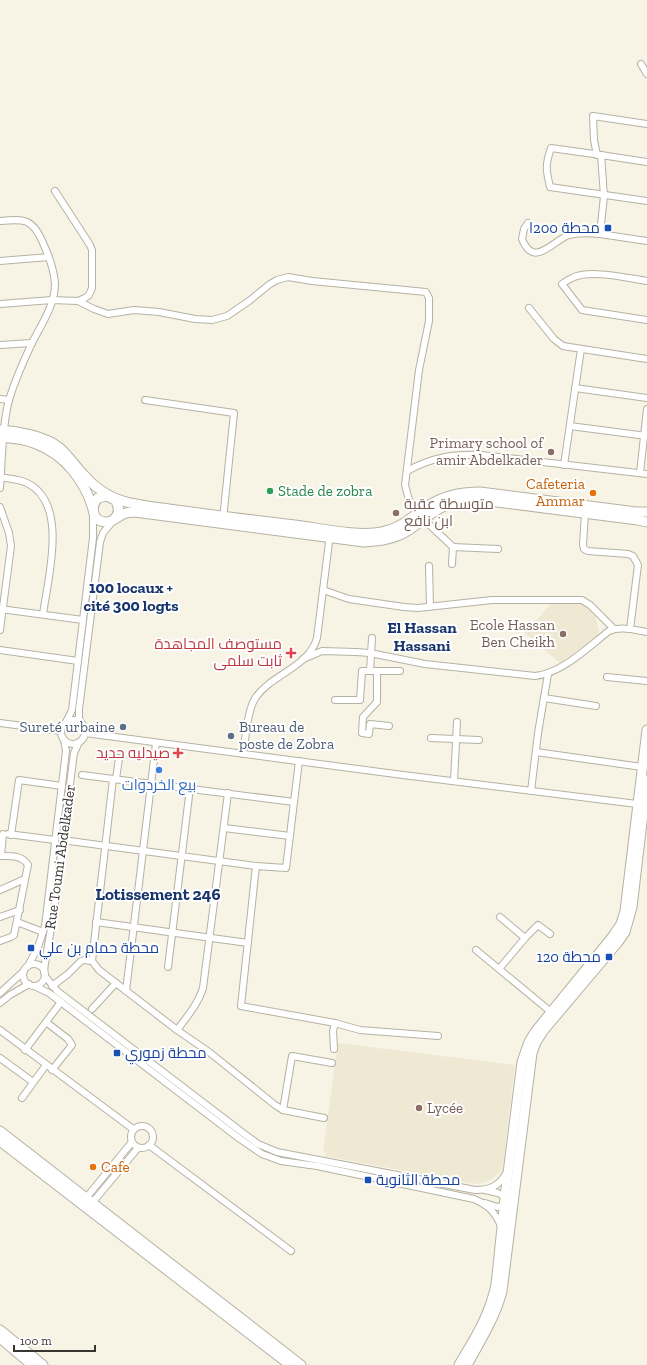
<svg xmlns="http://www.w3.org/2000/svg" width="647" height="1365" viewBox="0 0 647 1365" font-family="'Zilla Slab',Cairo,serif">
<rect width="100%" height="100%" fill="#f7f3e5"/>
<g fill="#efe9d4">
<path d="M581,603L584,604L595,614L599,632L598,635L560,663L525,633L551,604Z"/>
<path d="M338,1043L515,1065L503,1165L500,1172L494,1177L486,1182L477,1184L469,1183L325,1156L326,1152H323Z"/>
</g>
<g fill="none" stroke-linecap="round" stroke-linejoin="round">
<defs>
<g id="street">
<path d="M641,64L647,74"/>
<path d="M597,155L594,140L593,116L647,124"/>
<path d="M601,155L551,148C545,165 546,170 550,187L647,201"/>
<path d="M647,162L601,155L604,196L600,234L647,241"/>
<path d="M0,221C24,219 33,218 43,243C49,256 54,269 55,284C55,305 41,325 32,343C23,362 15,380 9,400C2,426 2,460 0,488"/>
<path d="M528,223L524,229L522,239C534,269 552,241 569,235C580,232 590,233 600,234"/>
<path d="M0,261L49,257"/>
<path d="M647,281C627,278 590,269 572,278C569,279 565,282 562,284L582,310L647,320"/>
<path d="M78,301L94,309L108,314L134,310L159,312L195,319L212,320L227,316L249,301L270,284L277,280L288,277L312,281L426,292L429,298V321L419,370L405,485L409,500L418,514L453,547"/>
<path d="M0,304L52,300L78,301L85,298L89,295L92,288V250L90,245L55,191"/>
<path d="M529,308L554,339L563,346L647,359"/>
<path d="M0,345L32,343"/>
<path d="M575,388L647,398"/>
<path d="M0,399L9,400"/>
<path d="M145,400L234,413L223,519"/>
<path d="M570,426L647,436"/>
<path d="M564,465L581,349"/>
<path d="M407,471C433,457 452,454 481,455L647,474"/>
<path d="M640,473L647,409"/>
<path d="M0,477C9,479 19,479 27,483C69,503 48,578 43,614"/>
<path d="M0,507L9,533L11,546L0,630"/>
<path d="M585,513L583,545L584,549L588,551L628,554L633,556L638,565L630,629"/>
<path d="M452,564L453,547L498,549"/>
<path d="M429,566L430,606"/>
<path d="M323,590L349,599L404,607L418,608L492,600H582L590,605L614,629"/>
<path d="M0,609L83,620"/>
<path d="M0,650L78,661"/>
<path d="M303,659L322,651L356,652L370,653L425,664L535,676C562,673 587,648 609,631C621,626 634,630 647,632"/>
<path d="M370,671L372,638"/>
<path d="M377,671V702L363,717L362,733L369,734L370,724L389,726"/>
<path d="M607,677L647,681"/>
<path d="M544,698L596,706"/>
<path d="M335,700H360L362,671H400"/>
<circle cx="73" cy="732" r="12"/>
<path d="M66,722L72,710L78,661L93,538V514"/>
<path d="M0,723L61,731"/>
<path d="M83,725L79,719V709L100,542L103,533L113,521"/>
<path d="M85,733L403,775L637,804"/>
<path d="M431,738L479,740"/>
<path d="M536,752L642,767"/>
<path d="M243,754C246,737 247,710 256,697C272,674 309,667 317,638L330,534"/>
<path d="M299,761L286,868L256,866L241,1006L335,1023L333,1031L334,1049"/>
<path d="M82,775L294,802"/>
<path d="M113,779L92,961L99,970L177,1030L209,1052L275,1105L283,1110L324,1118"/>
<path d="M116,779L119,758"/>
<path d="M454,781L457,722"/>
<path d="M531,791L538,733L548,674"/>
<path d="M224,828L290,836"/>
<path d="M8,834L55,840"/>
<path d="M11,835L19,780L62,786"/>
<path d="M62,840L256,866"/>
<path d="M0,890L25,879"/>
<path d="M0,917L20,910"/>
<path d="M500,917L525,938"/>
<path d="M17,922L43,932"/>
<path d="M96,922L248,943"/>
<path d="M0,941L11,937L14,935L28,865C22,855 11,856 1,856L3,834"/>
<path d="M476,950L551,1012"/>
<circle cx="34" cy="975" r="11"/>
<path d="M28,966L38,947L45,926L66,751L64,740"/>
<path d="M168,967L190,788"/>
<path d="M499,969L525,938L538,925L550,934"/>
<path d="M44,972L45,963L53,917L74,753L79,742"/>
<path d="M45,976L57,991L243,1133L258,1144L277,1152L475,1190C491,1190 499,1186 507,1172"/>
<path d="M34,986L49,993L240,1139L262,1154L281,1161L317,1166L474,1199C488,1205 495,1212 501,1226"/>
<path d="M52,986L68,974L81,961L84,960L92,961"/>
<path d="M126,991L156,743"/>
<path d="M0,993L24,971"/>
<path d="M0,1003L10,995L29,984"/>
<path d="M92,1009L116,983"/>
<path d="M46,1022L68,1039L72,1045L52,1070"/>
<path d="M335,1023L360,1030L438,1036"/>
<path d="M0,1030L133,1129"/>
<path d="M177,1030C187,1017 198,1004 203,988L228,793"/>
<path d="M25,1050L61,1002"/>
<path d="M0,1058L33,1082"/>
<path d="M22,1098L46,1065"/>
<path d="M283,1110L292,1056L332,1063"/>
<circle cx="142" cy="1137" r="11"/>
<path d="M149,1145L291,1251"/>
<path d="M485,1190L498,1193L507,1198"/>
<path d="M86,1198L132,1142"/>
<path d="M92,1203L138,1148"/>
<path d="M485,1203L497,1207L507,1205"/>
</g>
<g id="secondary">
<path d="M0,430C18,431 45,436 60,448C69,456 76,467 84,475C98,491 115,501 136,504C151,507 168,509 184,511C221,516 258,521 295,525C320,528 358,537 382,532C402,528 412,516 428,506C444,495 462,492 480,492L636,512H647"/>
<path d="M0,437C12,438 25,439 36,444C64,454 85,481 93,509"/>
<path d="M113,520C120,514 120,507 115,500L107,496L98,498C90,506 92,521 105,522C113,523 119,515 126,513C129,512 132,512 135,512L364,542C377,541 389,540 400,535C412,530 420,521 431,514C444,504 458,500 474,499L638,520L647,522"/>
<path d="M0,1131L301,1365"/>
<path d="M0,1141L290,1365"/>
<path d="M0,1330L43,1365"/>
<path d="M0,1338L32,1365"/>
<path d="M459,1365C475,1338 489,1317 496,1285L506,1189L522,1062L529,1042L535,1032L613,936L621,924L625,911L647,730"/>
<path d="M467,1365C480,1341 495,1318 502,1291L532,1053L536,1042L543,1031L618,942L625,932L632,907L647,780"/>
</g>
</defs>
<use href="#street" stroke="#b5b2a4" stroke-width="8"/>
<use href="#secondary" stroke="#b5b2a4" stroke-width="11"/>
<use href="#street" stroke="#fff" stroke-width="6"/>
<use href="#secondary" stroke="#fff" stroke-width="9"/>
</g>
<g fill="#1a4fb4" stroke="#fff" stroke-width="1.5">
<rect x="604" y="224" width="8" height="8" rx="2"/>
<rect x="27" y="944" width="8" height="8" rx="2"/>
<rect x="605" y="953" width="8" height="8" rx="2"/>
<rect x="113" y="1049" width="8" height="8" rx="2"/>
<rect x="364" y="1176" width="8" height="8" rx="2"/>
</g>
<g fill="#8d6e63" stroke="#fff" stroke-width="1.5">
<circle cx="551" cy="452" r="4"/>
<circle cx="396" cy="513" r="4"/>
<circle cx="563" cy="634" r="4"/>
<circle cx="419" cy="1108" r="4"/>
</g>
<circle fill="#2e9e5b" stroke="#fff" stroke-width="1.5" cx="270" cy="491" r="4"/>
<g fill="#e8710a" stroke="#fff" stroke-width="1.5">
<circle cx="593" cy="493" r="4"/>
<circle cx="93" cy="1167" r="4"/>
</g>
<g fill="#e0444e" stroke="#fff" stroke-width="1.5">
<path d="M289 647h4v4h4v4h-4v4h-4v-4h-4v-4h4z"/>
<path d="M176 747h4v4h4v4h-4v4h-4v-4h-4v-4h4z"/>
</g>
<g fill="#5c6f8a" stroke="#fff" stroke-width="1.5">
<circle cx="123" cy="727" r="4"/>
<circle cx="231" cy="736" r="4"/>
</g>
<circle fill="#3f7fe0" stroke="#fff" stroke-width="1.5" cx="159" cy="770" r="4"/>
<g text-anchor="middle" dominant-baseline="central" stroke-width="4" stroke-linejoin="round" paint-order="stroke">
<g font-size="15" fill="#164399" stroke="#fff" text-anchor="start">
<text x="600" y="228" text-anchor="end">محطة 200ا</text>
<text x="39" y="948">محطة حمام بن علي</text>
<text x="601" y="957" text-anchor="end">محطة 120</text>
<text x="125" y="1053">محطة زموري</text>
<text x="376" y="1180">محطة الثانوية</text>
</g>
<g font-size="15" fill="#785e54" stroke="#fff" text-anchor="end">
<text x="543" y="443">Primary school of<tspan x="543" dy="17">amir Abdelkader</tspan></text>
<text x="404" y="504" text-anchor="start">متوسطة عقبة<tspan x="404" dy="17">ابن نافع</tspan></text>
<text x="555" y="625">Ecole Hassan<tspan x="555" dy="17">Ben Cheikh</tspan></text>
<text x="427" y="1108" text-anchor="start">Lycée</text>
</g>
<g font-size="15" fill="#c56008" stroke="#fff" text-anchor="end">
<text x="585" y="484">Cafeteria<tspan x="585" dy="17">Ammar</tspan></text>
<text x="101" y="1167" text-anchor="start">Cafe</text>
</g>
<g font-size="15" fill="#27864d" stroke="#fff" text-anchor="start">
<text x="278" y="491">Stade de zobra</text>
</g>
<g font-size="15" fill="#be3a42" stroke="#fff" text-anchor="end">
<text x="282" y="644">مستوصف المجاهدة<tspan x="282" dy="17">ثابت سلمى</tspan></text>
<text x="170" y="753">صيدليه حديد</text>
</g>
<g font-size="15" fill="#4e5e75" stroke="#fff" text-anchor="end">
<text x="115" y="727">Sureté urbaine</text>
<text x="239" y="727" text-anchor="start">Bureau de<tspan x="239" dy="17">poste de Zobra</tspan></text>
</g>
<g font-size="15" fill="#366cbe" stroke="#fff">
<text x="159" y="785">بيع الخردوات</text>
</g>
<g font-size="15" fill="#373630" stroke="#fff">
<text transform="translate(60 857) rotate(-82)">Rue Toumi Abdelkader</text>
</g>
<g font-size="16" font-weight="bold" fill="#19366c" stroke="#fff">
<text x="131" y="587">100 locaux +<tspan x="131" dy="18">cité 300 logts</tspan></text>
<text x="422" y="627">El Hassan<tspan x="422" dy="18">Hassani</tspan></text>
</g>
<g font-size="17" font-weight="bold" fill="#19366c" stroke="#fff">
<text x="158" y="894">Lotissement 246</text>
</g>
</g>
<path d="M14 1345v6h81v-6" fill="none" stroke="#373630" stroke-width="2"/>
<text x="20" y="1345" font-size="12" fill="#373630" stroke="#ffffff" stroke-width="3" paint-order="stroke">100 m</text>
</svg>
